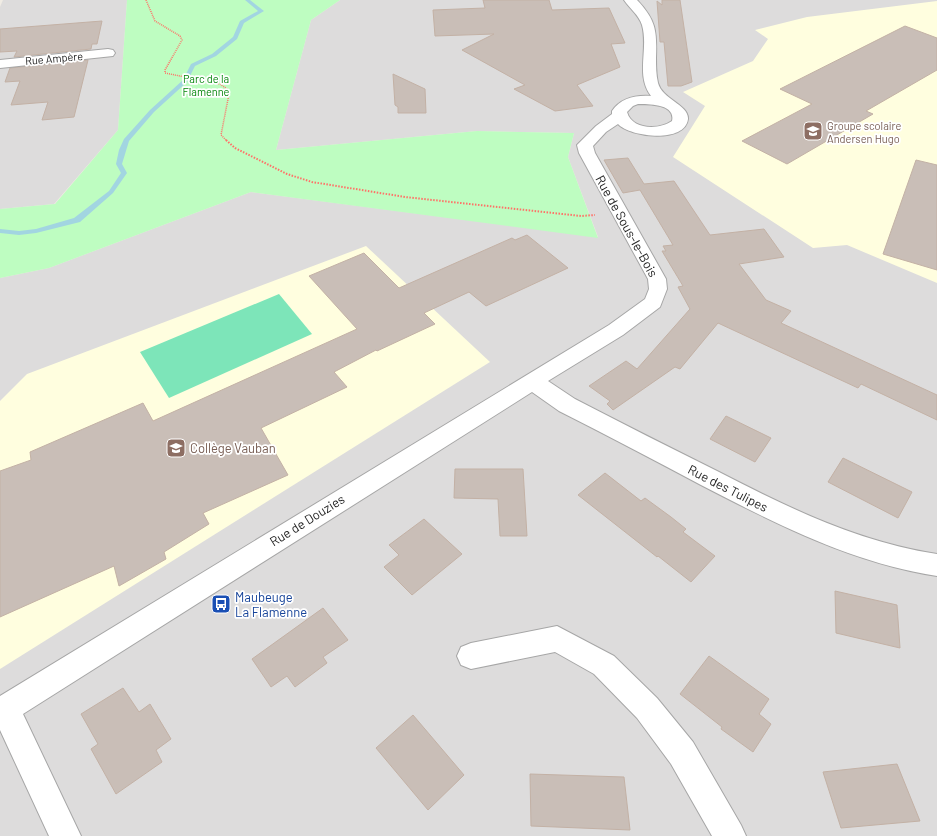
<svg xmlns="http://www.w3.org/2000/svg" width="937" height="836" viewBox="0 0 937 836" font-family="Barlow,sans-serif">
<rect width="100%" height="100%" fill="#f0ece4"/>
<g fill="#dddcdc">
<path d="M3,0H127L118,130L54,204L0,209V7Z"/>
<path d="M340,0H937V836H0V278L49,268L251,192L598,237L568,157L574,133L477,131L276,150L311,20Z"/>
</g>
<g fill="#fffedf">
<path d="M937,1V283L847,245L813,248L673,157L705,106L683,92L753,61L768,39L755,30L807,17Z"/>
<path d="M366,246L490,362L0,669V401L27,374Z"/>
</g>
<path fill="#befdc1" d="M127,0H340L311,20L276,150L477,131L574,133L568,157L598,238L251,192L49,268L0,278V209L55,204L118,130Z"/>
<path fill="#7de5b9" d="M279,294L312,334L169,398L140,352Z"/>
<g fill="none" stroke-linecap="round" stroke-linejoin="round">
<path fill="#a2d5e1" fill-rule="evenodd" d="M245,0H250L264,11L244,23L237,39L216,56L195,66L187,82L154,112L129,141L122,164L127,173L113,193L80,222L36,233L19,235L0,233V229L19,231L36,229L74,218L109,191L121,173L116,164L119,150L124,139L150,110L183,80L191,64L212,54L233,37L240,21L258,11Z"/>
</g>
<g fill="#c9beb7" stroke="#c3b1a5">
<path d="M483,0H549L552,10L609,8L625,43L611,44L620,67L577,85L593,106L555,111L514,89L525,85L462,50L494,34L435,36L433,10L485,8Z"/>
<path d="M662,0H680L692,82L681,86H668L664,42H660L657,1L662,5Z"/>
<path d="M102,21L97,44H92L91,49L14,57L17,51L0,52V29Z"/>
<path d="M905,26L937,38V70L866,111L873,114L787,164L742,141L812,104L780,89Z"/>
<path d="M88,60L74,117L42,120L48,102L11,105L20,81L5,82L10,68Z"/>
<path d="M393,74L425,89L426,113H398V107L395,105Z"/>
<path d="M628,158L644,184L674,181L710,235L764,229L784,257L739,264L766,300L791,311L781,323L937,395V420L861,384L858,388L718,323L680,369L675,367L613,410L607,404L610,401L589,386L626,361L637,369L690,309L678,287L683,286L662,251H666L663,246L673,245L640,190L623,193L604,160Z"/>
<path d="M916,160L937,165V270L883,254Z"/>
<path d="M527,235L568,268L486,306L469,292L424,313L435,324L377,351L376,350L334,372L347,387L261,428L288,475L203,513L209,524L164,552L166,559L119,586L114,566L0,617V471L31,460L30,452L143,403L153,421L357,329L309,276L364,253L399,288L512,238L515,240Z"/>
<path d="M726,416L771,438L755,462L710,439Z"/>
<path d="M843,458L912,492L898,518L828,482Z"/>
<path d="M455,469H523L527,536H500L498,499L454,498Z"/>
<path d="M605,473L641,501L645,498L671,517L686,529L683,532L715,556L691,582L658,556L657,557L578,495Z"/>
<path d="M424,519L462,554L412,595L384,567L399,555L389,545Z"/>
<path d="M835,591L897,605L900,648L836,633Z"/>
<path d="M323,608L348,640L323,657L327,663L295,687L287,676L271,687L252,659Z"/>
<path d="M709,656L769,699L759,714L771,724L753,752L721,729L722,727L680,694Z"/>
<path d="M123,688L139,712L150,704L171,739L156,750L162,762L116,794L91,749L98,744L81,714Z"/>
<path d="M413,715L464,775L428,810L376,748Z"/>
<path d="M897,764L920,821L841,828L823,772Z"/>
<path d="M530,774L624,777L630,830L531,826Z"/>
</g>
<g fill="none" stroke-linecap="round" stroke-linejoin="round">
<defs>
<g id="street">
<path d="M624,0H637C656,20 657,31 656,58C656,66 656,75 658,83C662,99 689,105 688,119C685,144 630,137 618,124L606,132L593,146L595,153L666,279L667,289L660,307L623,335L548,381L575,399C623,424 671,448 719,472C789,508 858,542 937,554V576C853,563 776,524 701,485C654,460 607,435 559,411L532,392L23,714L81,836H49L0,730V696L609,325L645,299L649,289L648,279L579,153L577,145L596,126L612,114V111C621,98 635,95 651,96C635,75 649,49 642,25C639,15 630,9 624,0ZM638,104C649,104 676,104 672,121C659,130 632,130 627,112L633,106Z"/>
<path d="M108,49L113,50L115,53L113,56L0,68V60Z"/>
<path d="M557,626L614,656L657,698L693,742L741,825L746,836H712L671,764L637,718L594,674L555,652L471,669L461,665L457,656L461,647L471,643Z"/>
</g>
</defs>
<use href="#street" stroke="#a6a6a6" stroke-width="2"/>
<path stroke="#ff7167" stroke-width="1.5" stroke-dasharray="1 1" stroke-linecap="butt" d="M146,0L155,21L180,36L182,40L165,70V73L220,84L227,89L229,94L221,135L227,141"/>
<path stroke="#ff7167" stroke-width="2" stroke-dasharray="1.5 1.5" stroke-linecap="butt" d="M226,140L235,148L287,174L312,182L405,197L581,216L595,215"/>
<use href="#street" fill="#fff" fill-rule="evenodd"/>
</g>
<defs>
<symbol id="school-square" viewBox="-11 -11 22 22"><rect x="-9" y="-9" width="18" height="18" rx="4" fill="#8d6e63" stroke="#fff"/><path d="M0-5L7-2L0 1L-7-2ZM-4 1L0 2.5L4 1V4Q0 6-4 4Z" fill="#fff"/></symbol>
<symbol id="bus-square" viewBox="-11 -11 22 22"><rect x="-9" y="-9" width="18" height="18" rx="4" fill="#1a4fb4" stroke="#fff"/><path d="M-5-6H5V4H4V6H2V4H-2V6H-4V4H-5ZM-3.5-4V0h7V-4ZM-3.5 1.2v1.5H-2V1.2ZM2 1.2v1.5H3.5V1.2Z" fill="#fff"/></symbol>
</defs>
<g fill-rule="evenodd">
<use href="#school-square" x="802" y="120" width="22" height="22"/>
<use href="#school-square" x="165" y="437" width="22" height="22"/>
<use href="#bus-square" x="210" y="593" width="22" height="22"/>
</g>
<g text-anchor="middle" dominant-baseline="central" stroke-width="3.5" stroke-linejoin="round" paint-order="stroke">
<g font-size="11" fill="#1f1f1f" stroke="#fff">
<text transform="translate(54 58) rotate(-5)">Rue Ampère</text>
</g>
<g font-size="11" fill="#04860a" stroke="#fff">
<text x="206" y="78">Parc de la<tspan x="206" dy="13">Flamenne</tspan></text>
</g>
<g font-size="11" fill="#785e54" stroke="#fff" text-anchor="start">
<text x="827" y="125">Groupe scolaire<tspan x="827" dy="13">Andersen Hugo</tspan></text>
</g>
<g font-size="13" fill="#1f1f1f" stroke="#fff">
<text transform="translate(627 226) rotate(61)">Rue de Sous-le-Bois</text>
<text transform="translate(728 488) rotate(27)">Rue des Tulipes</text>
<text transform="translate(307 520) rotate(-32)">Rue de Douzies</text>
</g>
<g font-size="13" fill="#785e54" stroke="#fff" text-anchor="start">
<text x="190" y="448">Collège Vauban</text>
</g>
<g font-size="13" fill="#164399" stroke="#fff" text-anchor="start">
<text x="235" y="597">Maubeuge<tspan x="235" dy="15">La Flamenne</tspan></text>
</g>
</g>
</svg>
